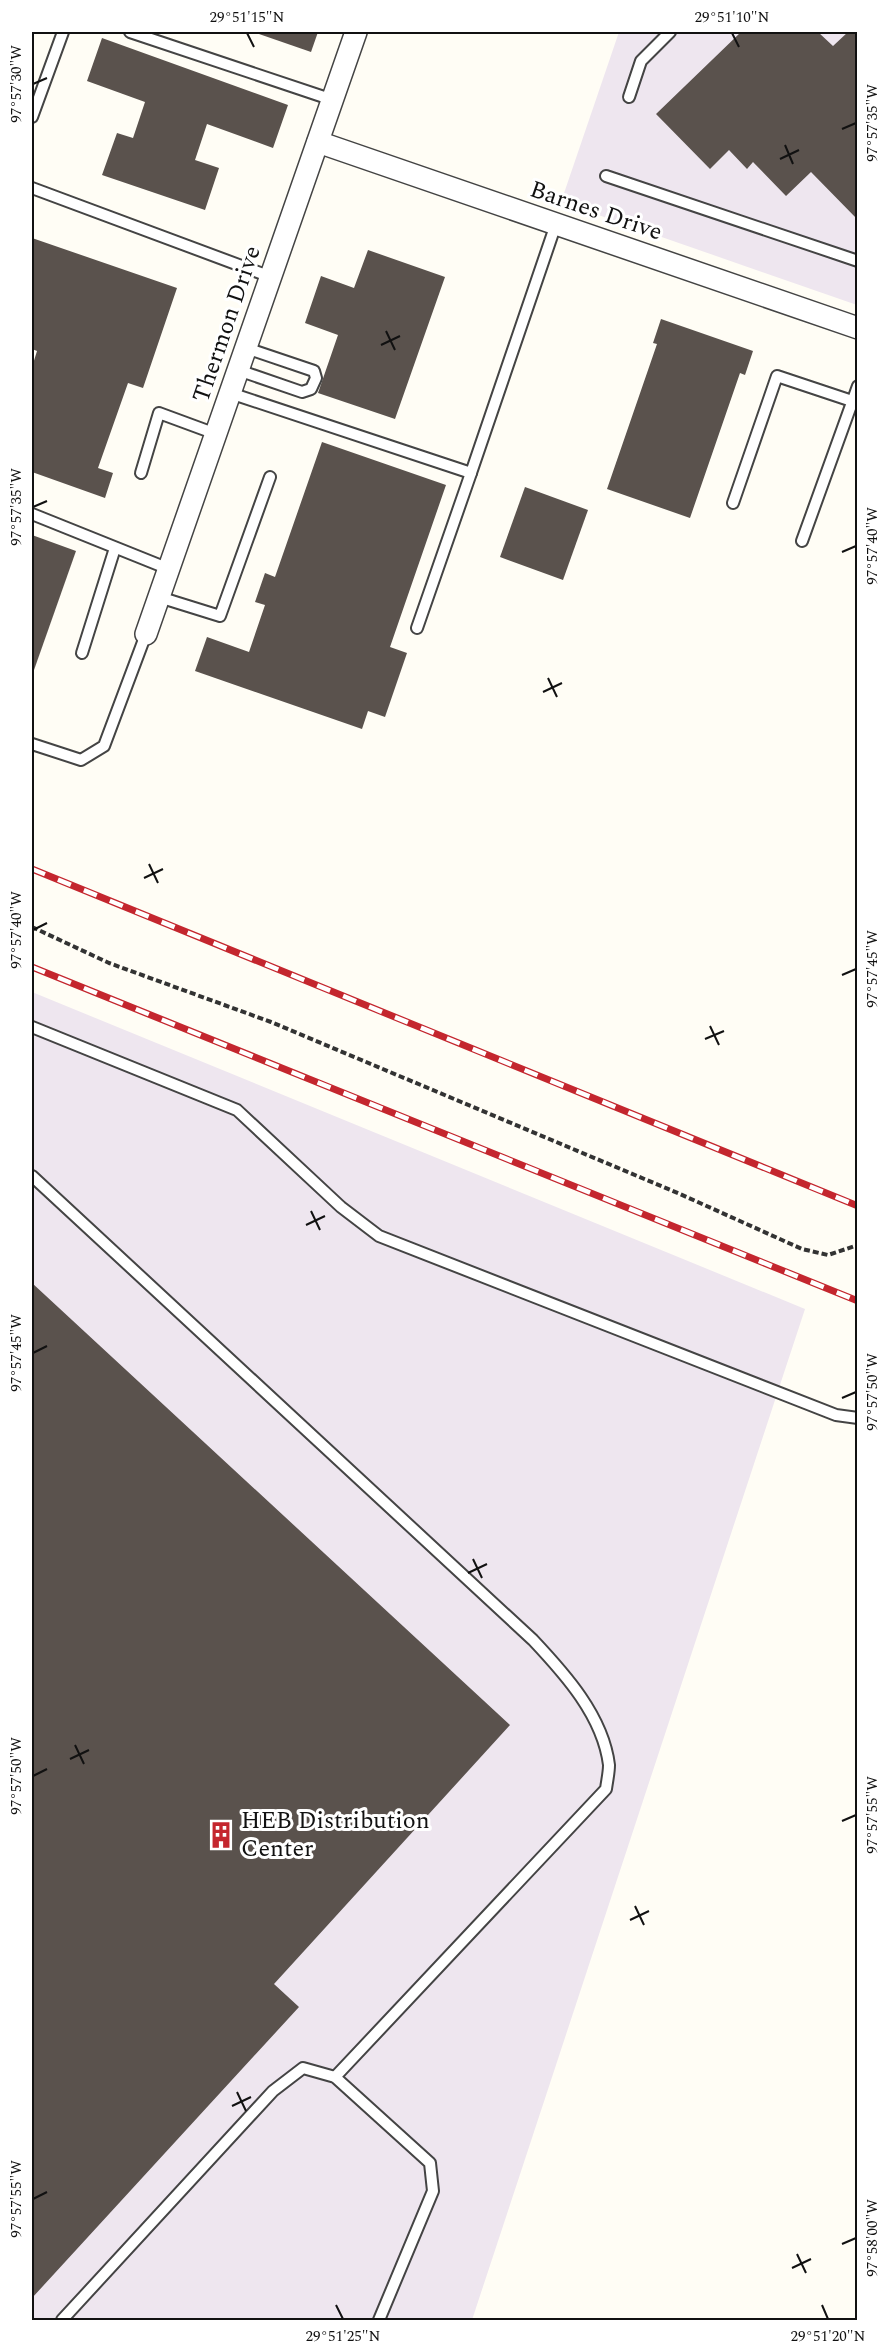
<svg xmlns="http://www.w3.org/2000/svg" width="889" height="2352" viewBox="0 0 889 2352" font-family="Spectral,serif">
<rect width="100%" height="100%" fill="#fffdf5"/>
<g fill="#eee6ef">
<path d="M619,32H857V305L561,202Z"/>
<path d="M32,992L805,1309L472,2320H32Z"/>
</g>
<g fill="#5a524d">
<path d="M259,32H318L311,52L259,34Z"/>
<path d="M741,32H818L833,46L848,32H858V220L811,172L786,196L753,162L747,169L729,150L710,169L656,114Z"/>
<path d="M102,38L288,105L273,148L207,124L195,160L219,168L205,210L102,175L117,133L133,138L145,102L87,81Z"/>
<path d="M32,238L177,288L143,388L128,383L98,468L113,473L105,498L32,472V367L37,351L32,349Z"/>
<path d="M368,250L445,277L395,419L318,393L338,335L305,323L321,276L354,288Z"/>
<path d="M661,319L753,351L745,375L740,373L690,518L607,489L657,344L653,343Z"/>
<path d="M322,442L446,485L390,647L407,653L385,717L368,711L362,729L195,671L207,637L249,652L265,605L255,602L265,573L275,577Z"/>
<path d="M525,487L588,510L563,580L500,557Z"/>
<path d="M32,535L76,551L34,670H32Z"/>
<path d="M32,1283L510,1725L274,1984L299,2007L32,2298Z"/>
</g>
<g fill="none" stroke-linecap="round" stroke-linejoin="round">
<defs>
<g id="lane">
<path d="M130,32L333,100"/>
<path d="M629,97L641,61L670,32"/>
<path d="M32,117L63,32"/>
<path d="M606,176L858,261"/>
<path d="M32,188L271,277"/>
<path d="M238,370L302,392L311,389L316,378L314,371L246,348"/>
<path d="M230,393L471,473L556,224"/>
<path d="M141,473L159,413L216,434"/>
<path d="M733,503L777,376L852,401"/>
<path d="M32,514L169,569"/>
<path d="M802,541L858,386"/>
<path d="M159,597L220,616L270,477"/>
<path d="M417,628L471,473"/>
<path d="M82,653L115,548"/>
<path d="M32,744L81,760L104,746L146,634"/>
<path d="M32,1027L237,1110L341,1207L379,1236L836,1415L858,1418"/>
<path d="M32,1176L533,1640C565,1674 603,1716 609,1765C609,1773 607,1781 606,1789L335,2077"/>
<path d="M62,2320L273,2091L303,2068L335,2077L430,2163L433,2191L379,2320"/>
</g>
<g id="street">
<path d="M318,142L858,328"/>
<path d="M146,634L356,32"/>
</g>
</defs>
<use href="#lane" stroke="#444" stroke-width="14"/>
<use href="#street" stroke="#444" stroke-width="24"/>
<path stroke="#333" stroke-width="4" stroke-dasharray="6 3" stroke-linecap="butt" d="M32,927L109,963L271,1022L680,1194L802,1249L828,1255L858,1245"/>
<use href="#lane" stroke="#fff" stroke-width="10"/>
<use href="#street" stroke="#fff" stroke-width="21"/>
<defs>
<g id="rail">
<path d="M32,869L858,1206"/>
<path d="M32,967L858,1301"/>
</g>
</defs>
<use href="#rail" stroke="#c4262e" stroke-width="7"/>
<use href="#rail" stroke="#fff" stroke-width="4.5" stroke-dasharray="14" stroke-linecap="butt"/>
</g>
<path fill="none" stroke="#111" stroke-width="2" d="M247,33L254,47M732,33L739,47M33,84L47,78M842,129L856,123M785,145L793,164M780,159L799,150M386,331L395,350M381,345L400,336M33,507L47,501M842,552L856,546M548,678L557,697M543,692L562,683M149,864L158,883M144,878L163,869M33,930L47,923M842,975L856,969M710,1026L719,1045M705,1039L724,1031M311,1211L320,1230M306,1225L325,1216M33,1353L47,1346M842,1398L856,1392M473,1559L482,1578M468,1573L487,1564M75,1745L84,1764M70,1759L89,1750M33,1776L47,1769M842,1821L856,1815M635,1906L644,1925M630,1920L649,1911M237,2092L246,2111M232,2106L251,2097M33,2199L47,2192M842,2244L856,2238M797,2254L806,2273M792,2268L811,2259M336,2305L343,2319M822,2305L828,2319"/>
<defs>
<symbol id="building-bare" viewBox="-9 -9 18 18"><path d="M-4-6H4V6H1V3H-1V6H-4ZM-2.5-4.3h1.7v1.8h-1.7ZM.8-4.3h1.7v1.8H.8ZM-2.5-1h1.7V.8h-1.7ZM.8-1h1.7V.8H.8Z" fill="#c4262e" stroke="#fff" stroke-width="2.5" paint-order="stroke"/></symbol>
</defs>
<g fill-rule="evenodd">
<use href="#building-bare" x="202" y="1816" width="38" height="38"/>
</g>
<g text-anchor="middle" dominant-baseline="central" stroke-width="6" stroke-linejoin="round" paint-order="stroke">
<g font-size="24" fill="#111" stroke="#fff">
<text transform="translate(596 211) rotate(19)">Barnes Drive</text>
<text transform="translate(227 324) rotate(-71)">Thermon Drive</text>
</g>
<g font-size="24" fill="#111" stroke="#fff" text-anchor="start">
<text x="241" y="1821">HEB Distribution<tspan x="241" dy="28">Center</tspan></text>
</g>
</g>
<rect width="889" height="2352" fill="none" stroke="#ffffff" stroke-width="66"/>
<rect x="33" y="33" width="823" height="2286" fill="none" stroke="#111" stroke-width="2"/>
<g font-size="15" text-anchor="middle" fill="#111">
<text x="247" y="22">29°51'15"N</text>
<text x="732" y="22">29°51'10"N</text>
<text transform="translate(16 84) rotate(-90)" y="5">97°57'30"W</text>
<text transform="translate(872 123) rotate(-90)" y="5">97°57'35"W</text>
<text transform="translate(16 507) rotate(-90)" y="5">97°57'35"W</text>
<text transform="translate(872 546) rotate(-90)" y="5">97°57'40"W</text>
<text transform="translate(16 930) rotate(-90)" y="5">97°57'40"W</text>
<text transform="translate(872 969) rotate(-90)" y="5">97°57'45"W</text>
<text transform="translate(16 1353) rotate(-90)" y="5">97°57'45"W</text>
<text transform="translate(872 1392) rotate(-90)" y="5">97°57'50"W</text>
<text transform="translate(16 1776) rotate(-90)" y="5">97°57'50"W</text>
<text transform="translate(872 1815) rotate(-90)" y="5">97°57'55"W</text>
<text transform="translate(16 2199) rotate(-90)" y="5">97°57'55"W</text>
<text transform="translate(872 2238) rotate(-90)" y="5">97°58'00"W</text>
<text x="343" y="2341">29°51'25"N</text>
<text x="828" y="2341">29°51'20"N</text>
</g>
</svg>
